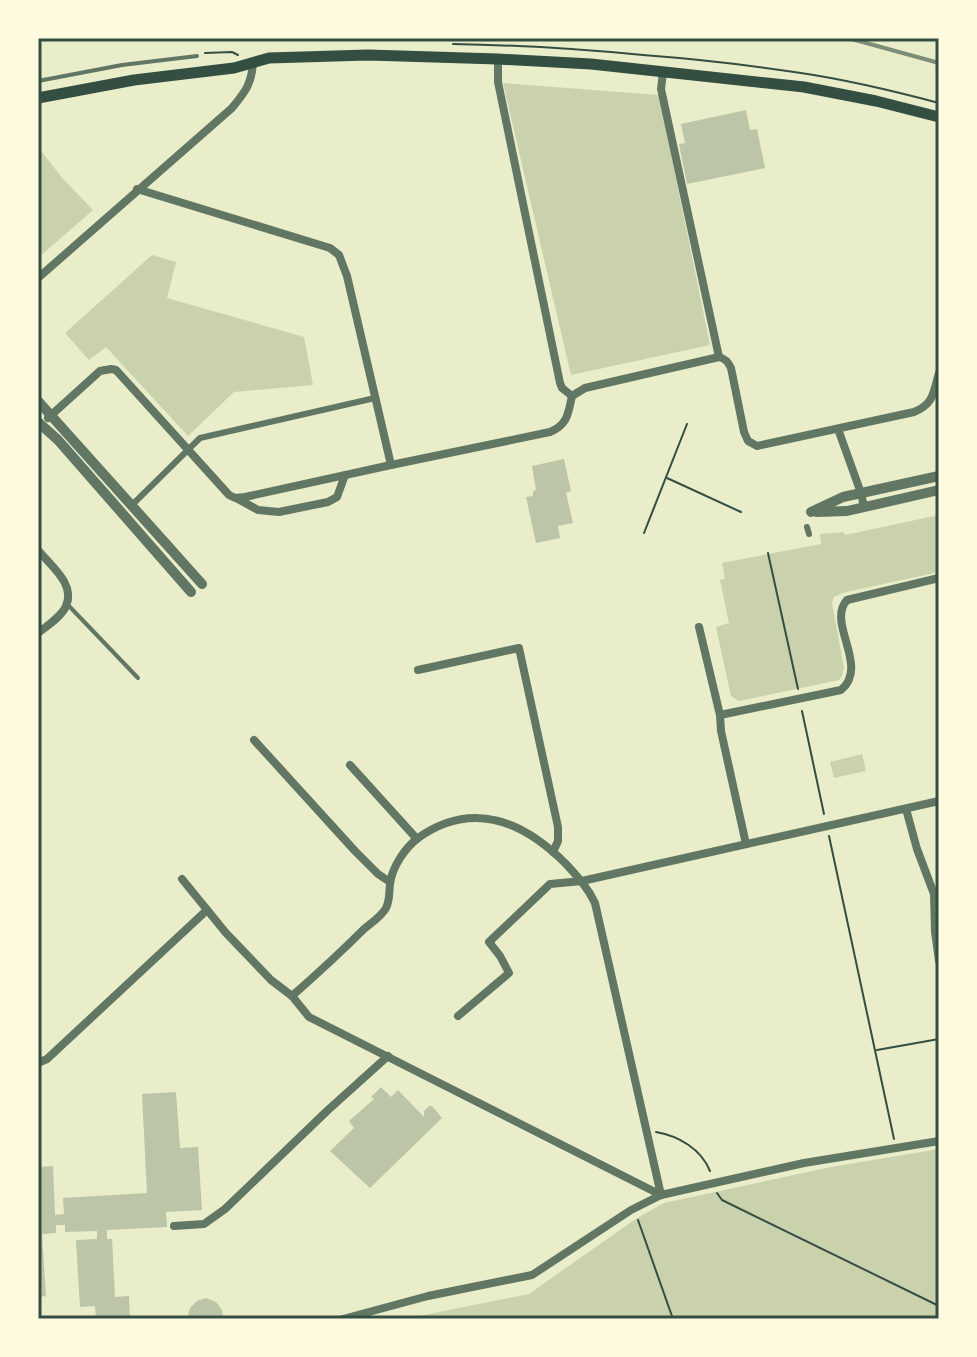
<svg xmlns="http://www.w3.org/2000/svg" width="977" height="1357" viewBox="0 0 977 1357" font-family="Helvetica,sans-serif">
<rect width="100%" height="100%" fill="#e9edc9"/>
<g fill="#cad2ad">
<path d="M503,83L659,95L710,345L571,375Z"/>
<path d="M38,147L63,179L93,210L38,258Z"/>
<path d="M152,255L176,262L167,298L304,337L313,385L234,392L188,436L106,347L89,360L65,333Z"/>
<path d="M939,515V572L842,593L834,597L832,603L844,668L842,676L839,680L739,701L731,696L716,627L729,623L720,580L725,578L722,563L821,544L820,534L844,532L845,535Z"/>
<path d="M862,754L866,771L834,778L830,762Z"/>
<path d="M939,1149V1319H404L529,1294L637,1218L664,1203L831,1167Z"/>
</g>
<g fill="#bcc5a7">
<path d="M746,110L750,130L757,129L765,168L687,184L679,144L685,143L681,124Z"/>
<path d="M564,459L571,491L566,493L573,523L558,526L560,538L536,543L526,497L533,496V491L536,490L532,466Z"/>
<path d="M381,1087L391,1097L398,1090L424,1117V1111L429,1106H432L442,1118L370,1188L330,1151L354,1128L349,1121L374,1099L371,1097Z"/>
<path d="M176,1092L180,1148L198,1147L202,1210L166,1212L167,1227L107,1230V1239H112L115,1297L129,1296L130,1319H96L95,1306L80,1307L76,1240L97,1239V1231L65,1232V1225H56V1233L42,1234L46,1296L38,1297V1167L53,1166L55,1215L64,1214L63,1198L147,1193L142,1094Z"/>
<path d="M206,1298L216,1302L222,1310L223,1319H187L190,1308L197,1301Z"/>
</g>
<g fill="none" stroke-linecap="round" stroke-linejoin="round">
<g stroke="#344e41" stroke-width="2">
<path d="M453,44C517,45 580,49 643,55C696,59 749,65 801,73C848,80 894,91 939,103"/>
<path d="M205,53L232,52L238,55"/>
<path d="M667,478L741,512"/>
<path d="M644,533L687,424"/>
<path d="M768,553L798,689"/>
<path d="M802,711L824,814"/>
<path d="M829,836L894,1139"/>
<path d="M877,1050L939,1039"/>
<path d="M656,1132C679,1136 701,1149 710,1171"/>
<path d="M717,1193L722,1200L939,1306"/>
<path d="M638,1220L673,1319"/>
</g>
<g stroke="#617663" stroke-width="4">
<path d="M38,81L122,65L197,56"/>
<path d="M69,606L138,678"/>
</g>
<g stroke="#617663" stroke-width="6">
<path d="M132,505L200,438L375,398"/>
<path d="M807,527L809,534"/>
</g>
<g stroke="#617663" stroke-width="8">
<path d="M498,59V82L560,383L562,388L572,396"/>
<path d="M663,72L661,89L719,357"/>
<path d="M137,189L330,248L339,255L347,276L391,465L550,432C568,424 568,414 572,396"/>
<path d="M38,278L232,108C245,92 251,85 253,64"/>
<path d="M572,396L585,388L719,357C726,359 728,362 731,368L744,432L748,441L757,446L914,412C934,404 933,393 939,373"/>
<path d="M48,418L100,371L111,369L116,370L229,495L235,498L245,497L391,465"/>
<path d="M838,429L861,493L864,507"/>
<path d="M236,498L258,510L279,512L328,502L337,497L345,475"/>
<path d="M38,550C50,565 76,584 66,606C62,616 47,626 38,633"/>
<path d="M699,627L720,715L721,731L746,844"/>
<path d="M418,670L519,648L558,827V841L553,852"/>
<path d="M720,715L841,690C870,666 826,623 847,600L939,578"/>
<path d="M254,740L355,851L378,874L390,882"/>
<path d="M350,765L417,839"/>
<path d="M906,809L917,849L934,894L935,932L939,961"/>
<path d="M182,879L226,933L271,980L292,996L309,1017L661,1195"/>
<path d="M292,996C317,974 341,952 364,929C371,923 382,916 386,908C390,901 389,891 390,884C392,867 405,848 418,838C473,799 524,822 566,864C578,877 588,888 595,903L661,1195"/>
<path d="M458,1016L509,973L500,956L489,942L550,884L582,881L939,801"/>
<path d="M38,1063L47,1059L207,910"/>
<path d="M174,1226L204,1224L225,1209L328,1110L388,1056"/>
<path d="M343,1319L428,1296L532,1275L631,1210L661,1195L804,1163L939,1141"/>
</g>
<g stroke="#617663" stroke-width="10">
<path d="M38,401L202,584"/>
<path d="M38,422L58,440L191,592"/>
<path d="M811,512L843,497L939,476"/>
<path d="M817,512L847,511L939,490"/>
</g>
<path stroke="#344e41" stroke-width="11" d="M38,98L134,80L234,68L269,58L368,55L498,59L591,64L804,87L876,101L939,117"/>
<path stroke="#7c8e77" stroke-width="4" d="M848,38L939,63"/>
</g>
<rect width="977" height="1357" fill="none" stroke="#fefae0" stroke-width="80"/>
<rect x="40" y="40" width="897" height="1277" fill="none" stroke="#344e41" stroke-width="3"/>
</svg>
